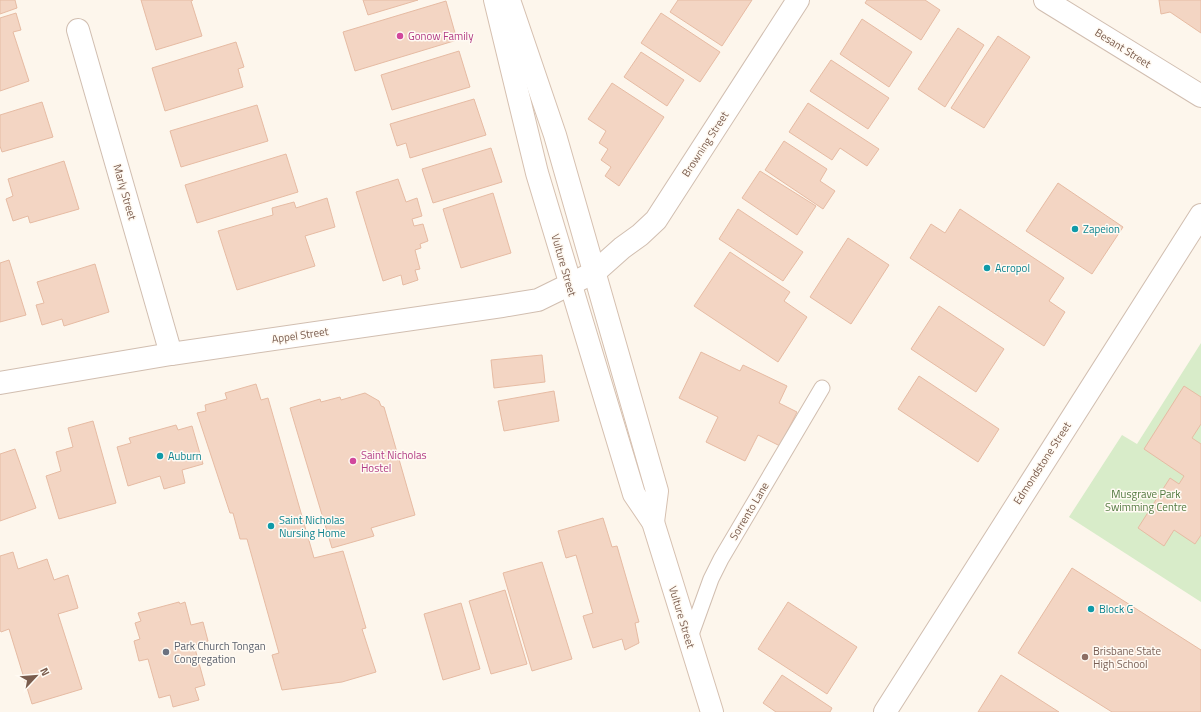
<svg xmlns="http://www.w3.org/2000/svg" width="1201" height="712" viewBox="0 0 1201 712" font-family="'Titillium Web',sans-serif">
<rect width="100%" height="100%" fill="#fdf6ec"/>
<path fill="#d8ecc9" d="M1201,343V602L1069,517L1122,435L1137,444Z"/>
<g fill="#f3d5c3" stroke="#e6bba3">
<path d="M0,0H15L17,8L0,14Z"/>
<path d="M141,0H193L191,1L202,36L156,50Z"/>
<path d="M363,0H418L368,15Z"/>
<path d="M678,0H752L722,46L670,12Z"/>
<path d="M867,0H925L940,10L921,40L865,3Z"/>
<path d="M1159,0H1201V33L1170,12L1161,14Z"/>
<path d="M446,1L457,40L355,71L343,32Z"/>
<path d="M16,13L21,30L13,32L29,81L0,91V18Z"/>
<path d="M661,13L720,52L700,82L641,43Z"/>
<path d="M862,19L912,52L889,87L840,54Z"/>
<path d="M958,28L984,45L945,107L918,89Z"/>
<path d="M998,36L1030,57L984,128L951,108Z"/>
<path d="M236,42L244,67L238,69L243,87L165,111L152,68Z"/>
<path d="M459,51L470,87L392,110L381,75Z"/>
<path d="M641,52L684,80L667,106L624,77Z"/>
<path d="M831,60L889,98L868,129L810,91Z"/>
<path d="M612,83L664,117L619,186L605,176L611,167L601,160L608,149L599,143L606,131L588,119Z"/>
<path d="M474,99L486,135L410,158L406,143L397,146L390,124Z"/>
<path d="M42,102L53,137L2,152L0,146V115Z"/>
<path d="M808,103L879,149L867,166L840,148L832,160L789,132Z"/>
<path d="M257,105L268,141L181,167L170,131Z"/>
<path d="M784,141L827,169L820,181L835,191L823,209L765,170Z"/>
<path d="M491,148L502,182L433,203L422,169Z"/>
<path d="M286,154L298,192L197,223L185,185Z"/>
<path d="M64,161L79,209L30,223L28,216L13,221L6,199L13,196L8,179Z"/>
<path d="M760,171L816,206L797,235L742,198Z"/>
<path d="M398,179L406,202L417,198L422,216L412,219L414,226L423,224L428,241L420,244L421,248L415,250L420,269L415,270L418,280L403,285L401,275L383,281L356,192Z"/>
<path d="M1058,183L1123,227L1092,274L1026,231Z"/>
<path d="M493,193L511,253L461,268L443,209Z"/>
<path d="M327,198L335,227L305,236L315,266L237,290L218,231L273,215L272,208L294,202L296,208Z"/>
<path d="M738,209L803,252L783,281L719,239Z"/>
<path d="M960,209L1064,278L1049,301L1065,312L1044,346L910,258L931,224L945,233Z"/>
<path d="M848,238L889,265L851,324L810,297Z"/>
<path d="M730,252L790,292L784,301L807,317L778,362L694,306Z"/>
<path d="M9,260L26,315L0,322V263Z"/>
<path d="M95,264L109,312L64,326L62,319L42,325L36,305L44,303L37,282Z"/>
<path d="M939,306L1004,349L976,392L911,349Z"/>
<path d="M701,352L740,371L743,365L787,386L779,403L797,412L780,446L758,435L745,461L706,442L718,417L679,398Z"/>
<path d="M542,355L545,382L494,388L491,360Z"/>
<path d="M919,376L999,429L978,462L898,409Z"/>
<path d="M256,384L261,400L268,398L314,558L343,551L366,628L362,629L376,672L342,682L282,690L272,655L279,653L247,539H240L233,513H230L197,413L206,411L205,405L227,399L225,393Z"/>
<path d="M1184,386L1201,397V424L1192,438L1201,444V535L1195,544L1174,530L1164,546L1138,528L1170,478L1179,484L1184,476L1144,449Z"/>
<path d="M554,391L559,421L504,431L498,401Z"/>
<path d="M365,393L379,401L381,406L384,407L415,515L371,528L374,536L332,548L290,408L320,399L321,402L340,397L341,400Z"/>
<path d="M93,421L116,503L59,519L46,476L61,471L56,452L73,447L68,428Z"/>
<path d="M176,425L178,430L192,426L203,464L182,470L185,483L164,489L160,476L128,486L117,447L131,443L129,438Z"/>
<path d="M15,449L36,508L0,521V454Z"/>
<path d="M603,518L612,547L617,546L639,622L635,623L639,643L625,650L622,639L593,648L583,616L593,613L576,555L566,558L558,531Z"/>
<path d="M13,552L18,569L47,559L54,580L68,575L78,608L58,614L82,689L32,704L9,629L1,632L0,630V556Z"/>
<path d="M542,562L572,659L532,671L503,573Z"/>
<path d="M1072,568L1201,650V712H1112L1018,653Z"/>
<path d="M505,590L527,664L491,674L469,601Z"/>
<path d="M179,602L180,604L185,602L191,625L203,622L208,641L194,645L205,685L195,688L199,700L173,707L170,695L159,698L148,659L139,661L134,641L140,639L135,623L141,621L138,613Z"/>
<path d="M788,602L857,647L827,694L758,649Z"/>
<path d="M461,603L480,669L443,680L424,614Z"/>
<path d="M782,675L832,708L830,712H776L763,703Z"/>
<path d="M1001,675L1059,712H978Z"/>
</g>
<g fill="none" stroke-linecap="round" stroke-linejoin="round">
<defs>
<path id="service" d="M689,640L711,579L721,559L822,388"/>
<g id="minor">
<path d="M1045,0L1201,96"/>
<path d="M78,30L171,354"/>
<path d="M0,383L171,354L502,306L538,300L595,272L622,248L640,235L656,220L798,0"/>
<path d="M885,712L1201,215"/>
</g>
<g id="secondary">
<path d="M495,0L537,173L634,494L653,522L712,712"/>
<path d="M509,0L555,135L657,491L653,522"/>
</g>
</defs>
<use href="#service" stroke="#d1beb0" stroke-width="17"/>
<use href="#minor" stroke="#d1beb0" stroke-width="24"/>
<use href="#secondary" stroke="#d6c0b0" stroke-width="24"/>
<use href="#service" stroke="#fff" stroke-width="15"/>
<use href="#minor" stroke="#fff" stroke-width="22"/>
<use href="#secondary" stroke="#fff" stroke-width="22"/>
</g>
<g fill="#d1479c" stroke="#fffaf3" stroke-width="1.5">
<circle cx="400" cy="36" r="4"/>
<circle cx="353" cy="461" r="4"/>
</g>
<g fill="#0f9aa8" stroke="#fffaf3" stroke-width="1.5">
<circle cx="1075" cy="229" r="4"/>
<circle cx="987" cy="268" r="4"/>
<circle cx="160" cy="456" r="4"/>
<circle cx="271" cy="526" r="4"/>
<circle cx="1091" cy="609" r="4"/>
</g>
<circle fill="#6b7280" stroke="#fffaf3" stroke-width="1.5" cx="166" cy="652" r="4"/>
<circle fill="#8d6e63" stroke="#fffaf3" stroke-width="1.5" cx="1085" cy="657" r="4"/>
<g text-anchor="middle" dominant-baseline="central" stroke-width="3" stroke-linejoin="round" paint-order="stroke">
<g font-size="11" fill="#b23c85" stroke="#fffaf3" text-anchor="start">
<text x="408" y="36">Gonow Family</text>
<text x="361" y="455">Saint Nicholas<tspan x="361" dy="13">Hostel</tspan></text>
</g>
<g font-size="11" fill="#7a5c4d" stroke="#fffaf3">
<text transform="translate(1123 48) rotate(32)">Besant Street</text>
<text transform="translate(705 144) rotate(-57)">Browning Street</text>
<text transform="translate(125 192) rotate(74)">Marly Street</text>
<text transform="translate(564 265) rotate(74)">Vulture Street</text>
<text transform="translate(300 335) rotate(-8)">Appel Street</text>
<text transform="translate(1042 463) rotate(-57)">Edmondstone Street</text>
<text transform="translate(749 511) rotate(-59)">Sorrento Lane</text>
<text transform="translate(682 617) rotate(73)">Vulture Street</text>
</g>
<g font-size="11" fill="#0d838f" stroke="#fffaf3" text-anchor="start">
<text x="1083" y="229">Zapeion</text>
<text x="995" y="268">Acropol</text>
<text x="168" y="456">Auburn</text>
<text x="279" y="520">Saint Nicholas<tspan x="279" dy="13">Nursing Home</tspan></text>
<text x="1099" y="609">Block G</text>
</g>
<g font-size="11" fill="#537a41" stroke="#fffaf3">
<text x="1146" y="494">Musgrave Park<tspan x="1146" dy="13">Swimming Centre</tspan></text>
</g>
<g font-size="11" fill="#5b616d" stroke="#fffaf3" text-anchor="start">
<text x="174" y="646">Park Church Tongan<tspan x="174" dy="13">Congregation</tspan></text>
</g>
<g font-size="11" fill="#785e54" stroke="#fffaf3" text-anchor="start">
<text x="1093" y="651">Brisbane State<tspan x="1093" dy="13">High School</tspan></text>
</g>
</g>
<g transform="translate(36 676) rotate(64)" stroke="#fffaf3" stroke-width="3" paint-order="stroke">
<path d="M0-3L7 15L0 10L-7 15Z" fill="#7a5c4d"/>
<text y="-6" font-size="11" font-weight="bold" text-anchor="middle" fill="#7a5c4d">N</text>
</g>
</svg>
